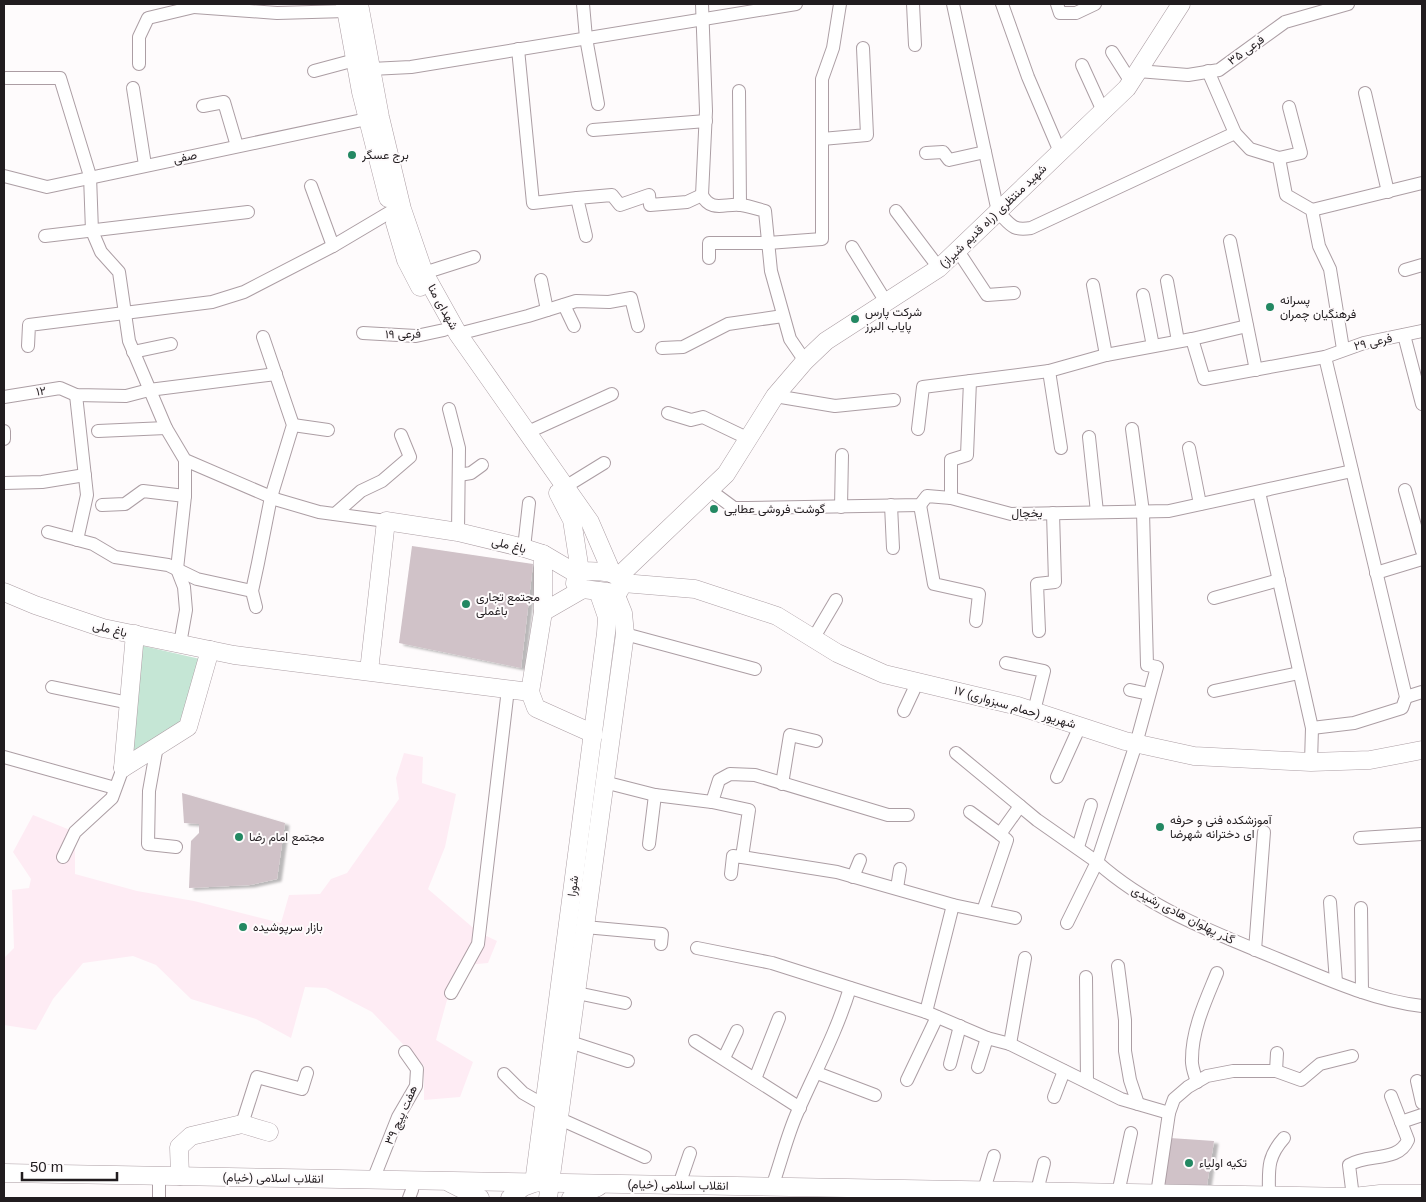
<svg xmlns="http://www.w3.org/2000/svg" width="1426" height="1202" viewBox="0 0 1426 1202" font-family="Helvetica,Vazirmatn,sans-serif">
<defs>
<filter id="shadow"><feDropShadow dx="4.5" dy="2.5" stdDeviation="1" flood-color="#0004"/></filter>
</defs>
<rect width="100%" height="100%" fill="#fefbfc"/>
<path fill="#feecf4" d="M404,753L423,757L422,783L456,794L445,847L428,889L478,932L497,941L488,963L466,965L447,1000L436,1040L473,1062L460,1097L424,1100V1066L372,1012L326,988L305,987L291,1038L256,1019L191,999L156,965L133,956L83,963L53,999L36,1030L4,1025V958L14,948L12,890L29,888L31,879L13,852L33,815L75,832V874L137,891L194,901L281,923L289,895L320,894L331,879L347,873L399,799L396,778Z"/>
<path fill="#c5e6d5" d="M139,645L200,659L181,723L130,753Z"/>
<g fill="#d0c2c8" filter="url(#shadow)">
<path d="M412,546L533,564L521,668L399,643Z"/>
<path d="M182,793L285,823L277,879L250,885L189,888L191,841L199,833V824L184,823Z"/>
<path d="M1170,1138L1214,1141L1207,1185L1163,1184Z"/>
</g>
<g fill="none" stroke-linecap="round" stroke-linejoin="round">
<defs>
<g id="street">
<path d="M194,4V7L277,13L346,11"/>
<path d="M583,4L586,38L598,104"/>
<path d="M702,4L706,111L702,195C711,213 725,203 741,205C749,206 757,209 765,211L771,271L790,339L805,361"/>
<path d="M913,4L915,45"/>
<path d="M953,4L998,212C1011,225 1012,231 1031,228L1235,133"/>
<path d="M1002,4L1028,77L1060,152"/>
<path d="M1057,4L1060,13H1076L1095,4"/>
<path d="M518,49L533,203L577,198"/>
<path d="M1112,52L1131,82"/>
<path d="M139,64V37L148,18L194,7"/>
<path d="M1082,65L1103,111"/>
<path d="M371,69L411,67L796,4"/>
<path d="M314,71L355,60"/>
<path d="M1138,71L1188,75L1219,70L1285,22L1348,4"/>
<path d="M1208,71L1235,133L1250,149L1279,158L1286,195L1312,210L1319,246L1330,269L1343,349"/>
<path d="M6,78H60L90,176L92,231L101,252L119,272L129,341L166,428L185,460L278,500L319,512L386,521"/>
<path d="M133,88L145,165"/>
<path d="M739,91L740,205"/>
<path d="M1365,93L1388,192"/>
<path d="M203,106L224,102L237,146"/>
<path d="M593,130L706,121"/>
<path d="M822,139L867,135L863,48"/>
<path d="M926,153L943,152L949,160L985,152"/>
<path d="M1279,158L1301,153L1289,107"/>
<path d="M4,176L47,187L367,119"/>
<path d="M311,186L333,246"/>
<path d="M1312,210L1422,183"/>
<path d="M896,211L939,268"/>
<path d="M45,236L248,212"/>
<path d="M586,236L577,198L612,195L620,205L649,195L650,205L687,202L702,195"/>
<path d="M1230,241L1256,370"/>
<path d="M852,247L886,302"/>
<path d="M958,251L987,295L1014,293"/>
<path d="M709,258V243H768L822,239V79L833,48L840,4"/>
<path d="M1405,270L1422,265"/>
<path d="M424,273L474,257"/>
<path d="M541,280L547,310"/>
<path d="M1167,281L1178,341"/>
<path d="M1093,285L1106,355"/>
<path d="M1143,295L1153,346"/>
<path d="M564,305L574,326"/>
<path d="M363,333L416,336L444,330"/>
<path d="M458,334L528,316L576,301L609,302L631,298L638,326"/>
<path d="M1404,335L1422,404"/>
<path d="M1192,339L1247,326"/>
<path d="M28,346L29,325L212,302L244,292L333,246L392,211"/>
<path d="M662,348L683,347L728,324L783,316"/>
<path d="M133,352L171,344"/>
<path d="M1049,371L1061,448"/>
<path d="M76,395L87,495L77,540"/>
<path d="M775,396L835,406L894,400"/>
<path d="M4,397L60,388L76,395L126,396L149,390L276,374"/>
<path d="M449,409L459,448L458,532"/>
<path d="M668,413L691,420L703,417L749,439"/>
<path d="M293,425L328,430"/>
<path d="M918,429L923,387L1049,371L1106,355L1192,339L1204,379L1325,357L1364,343L1422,331"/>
<path d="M1132,429L1143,512L1147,665L1157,667L1136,744L1097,862C1148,908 1215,933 1278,959C1324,978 1372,1000 1422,1006"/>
<path d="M4,431V439"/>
<path d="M98,431L166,428"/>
<path d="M526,433L612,394"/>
<path d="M1089,437L1097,512"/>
<path d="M1189,448L1200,504"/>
<path d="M459,475L471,473L482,465"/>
<path d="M4,483L42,482L85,475"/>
<path d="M565,487L604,463"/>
<path d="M1405,490L1422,551"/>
<path d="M711,491L734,508H747L920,505L927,496L951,498L1011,514L1169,511L1352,471"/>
<path d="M1259,492L1312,728L1311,762"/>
<path d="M951,498V460L967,455L970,381"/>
<path d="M102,505L125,504L143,491L185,496"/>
<path d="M891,505L893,548"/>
<path d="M920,505L934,584L979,594L976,621"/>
<path d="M841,507L842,455"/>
<path d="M335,514L361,491L382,481L410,457L401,435"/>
<path d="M48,532L93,544L115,557L168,565L197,579L252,591"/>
<path d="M524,548L529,503"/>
<path d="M1376,573L1422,559"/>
<path d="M1214,598L1279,580"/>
<path d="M256,607L252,591L258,563L271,497L293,425L263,337"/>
<path d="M1039,631L1037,584L1055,582L1053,513"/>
<path d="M625,634L755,669"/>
<path d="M813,639L836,600"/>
<path d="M180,644L186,610L184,587L177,569L185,496V460"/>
<path d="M1006,663L1044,671L1034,711"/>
<path d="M52,687L129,703"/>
<path d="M1130,690L1149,694"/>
<path d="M1214,691L1299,673"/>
<path d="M1406,697L1422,692"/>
<path d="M904,711L918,681"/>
<path d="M1312,728L1354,723L1402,708L1406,697L1325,357"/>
<path d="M157,746L149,791L148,844L176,847"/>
<path d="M956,753L1037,820L1097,862L1067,923"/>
<path d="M4,757L115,788"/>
<path d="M1057,777L1080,726"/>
<path d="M604,782L655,795L712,802L749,810L742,857"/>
<path d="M782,784L790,735L816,741"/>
<path d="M712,802L719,780L730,774L755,775L888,815H908"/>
<path d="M970,812L1000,834"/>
<path d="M1360,838L1422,834"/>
<path d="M649,844L655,795"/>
<path d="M1078,847L1091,805"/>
<path d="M63,857L75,832L112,798L123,768"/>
<path d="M731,874L733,856L742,857L837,872L953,905L1015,918"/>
<path d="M853,877L860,860"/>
<path d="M897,888L900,869"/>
<path d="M1330,902L1336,982"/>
<path d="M1361,908L1362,992"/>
<path d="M983,911L1007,840L1000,834L1020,806"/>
<path d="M585,927L662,934L661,944"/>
<path d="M697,948L772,963L926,1012L987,1038L1010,1044L1121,1099L1169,1113"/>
<path d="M1255,950L1264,832"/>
<path d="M1118,966L1125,1020V1051L1130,1080L1138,1104"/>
<path d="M1086,977L1087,1082"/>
<path d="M451,993L478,944L508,689"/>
<path d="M577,993L625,1003"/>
<path d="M926,1012L953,905"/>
<path d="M695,1041L800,1108"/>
<path d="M570,1042L628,1061"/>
<path d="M1010,1044L1025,958"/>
<path d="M724,1058L737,1031"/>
<path d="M950,1064L960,1026"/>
<path d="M978,1067L987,1038"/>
<path d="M1276,1071L1277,1053"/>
<path d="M817,1073L875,1095"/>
<path d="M504,1074L523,1093L544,1105"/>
<path d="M755,1079L779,1018"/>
<path d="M907,1080L937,1017"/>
<path d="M1417,1081L1422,1103"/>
<path d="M1197,1082C1195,1075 1191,1066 1192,1059C1192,1029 1206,1000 1217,973"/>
<path d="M1054,1097L1064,1071"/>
<path d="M560,1119L645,1157"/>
<path d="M1401,1122L1422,1115"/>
<path d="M242,1124L257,1077L302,1089L307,1073"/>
<path d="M373,1180L398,1117L416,1086L417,1069L405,1052"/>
<path d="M679,1185L690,1153"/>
<path d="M772,1187C781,1162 787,1135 798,1111C816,1070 837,1031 850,988"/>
<path d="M984,1190L994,1156"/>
<path d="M1037,1191L1044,1163"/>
<path d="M1157,1194L1169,1113L1174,1099L1188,1087L1207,1076L1233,1071H1276L1301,1080L1320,1064L1352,1056"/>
<path d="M1269,1196C1269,1171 1266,1158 1284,1138"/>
<path d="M1353,1197L1349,1165C1368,1153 1398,1163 1408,1140L1391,1096"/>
<path d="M159,1198V1176"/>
<path d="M409,1198L412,1190"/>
<path d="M1117,1198L1131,1133"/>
</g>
<g id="secondary">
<path d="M345,4L361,92L388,198"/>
<path d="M359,4L380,117L402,209L424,273L458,334L590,522L612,573"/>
<path d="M395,223L406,260L420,287"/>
<path d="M558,493L572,520L580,571"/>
<path d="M580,571C595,572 615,568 623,583L619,591L615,593L583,589L575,583L577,574Z"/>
<path d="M619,576L726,474L775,396L805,361L826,341L939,268L1127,88L1181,4"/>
<path d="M623,583L695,589L777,616L837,653L884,674L1018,706L1125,741L1194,756L1311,762L1370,760L1422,750"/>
<path d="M4,592L35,605L103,628L234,655L530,692L543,612V554"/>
<path d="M543,612L583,589"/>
<path d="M369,671L386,521L458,532L524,548L543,554L577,574"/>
<path d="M530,692L536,708L594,734"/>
<path d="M123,768L188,727L210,650"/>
<path d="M123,768L135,634"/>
<path d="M4,1173L1353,1197L1380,1194H1422"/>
<path d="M180,1176L179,1147L191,1136L242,1124L269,1132"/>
<path d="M450,1183L480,1198"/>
<path d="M510,1198L523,1187L534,1183L606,633L607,617L598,591"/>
<path d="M548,1198L625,634L623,613L615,593"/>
<path d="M571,1198L598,1187"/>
</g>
</defs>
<use href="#street" stroke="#ac9ea4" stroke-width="14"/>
<use href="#secondary" stroke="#ac9ea4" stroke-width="19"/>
<use href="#street" stroke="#fff" stroke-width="12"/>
<use href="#secondary" stroke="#fff" stroke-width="18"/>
</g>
<g fill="#238862" stroke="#fefbfc" stroke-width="2">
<circle cx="352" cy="155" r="5"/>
<circle cx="1270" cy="307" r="5"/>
<circle cx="855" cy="319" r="5"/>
<circle cx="714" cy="509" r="5"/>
<circle cx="466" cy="604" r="5"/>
<circle cx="1160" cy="827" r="5"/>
<circle cx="239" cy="837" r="5"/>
<circle cx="243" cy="927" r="5"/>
<circle cx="1189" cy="1163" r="5"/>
</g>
<g text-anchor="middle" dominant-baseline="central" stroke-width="4" stroke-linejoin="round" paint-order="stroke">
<g font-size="12" fill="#211c1f" stroke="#fefbfc">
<text transform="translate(1246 50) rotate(-36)">فرعی ۳۵</text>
<text transform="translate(185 157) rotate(-12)">صفی</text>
<text transform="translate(993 216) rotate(-44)">شهید منتظری (راه قدیم شیراز)</text>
<text transform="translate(443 307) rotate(61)">شهدای منا</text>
<text transform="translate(403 334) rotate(-1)">فرعی ۱۹</text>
<text transform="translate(1373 342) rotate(-13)">فرعی ۲۹</text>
<text transform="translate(41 391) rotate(-9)">۱۲</text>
<text x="1027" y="513">یخچال</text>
<text transform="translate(509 545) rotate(14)">باغ ملی</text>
<text transform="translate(110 629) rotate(14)">باغ ملی</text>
<text transform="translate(1015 707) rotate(16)">۱۷ شهریور (حمام سبزواری)</text>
<text transform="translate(573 886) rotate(-82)">شورا</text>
<text transform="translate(1183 915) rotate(27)">گذر پهلوان هادی رشیدی</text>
<text transform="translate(401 1115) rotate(-66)">هفت پیچ ۳۹</text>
<text transform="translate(273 1178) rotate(1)">انقلاب اسلامی (خیام)</text>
<text transform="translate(678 1185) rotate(1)">انقلاب اسلامی (خیام)</text>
</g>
<g font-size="12" fill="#211c1f" stroke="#fefbfc" text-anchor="start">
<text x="362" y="155">برج عسگر</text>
<text x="1280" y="300">پسرانه<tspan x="1280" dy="14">فرهنگیان چمران</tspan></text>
<text x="865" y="312">شرکت پارس<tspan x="865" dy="14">پایاب البرز</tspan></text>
<text x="724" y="509">گوشت فروشی عطایی</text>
<text x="476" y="597">مجتمع تجاری<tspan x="476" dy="14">باغملی</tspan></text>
<text x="1170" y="820">آموزشکده فنی و حرفه<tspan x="1170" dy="14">ای دخترانه شهرضا</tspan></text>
<text x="249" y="837">مجتمع امام رضا</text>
<text x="253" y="927">بازار سرپوشیده</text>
<text x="1199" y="1163">تکیه اولیاء</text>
</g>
</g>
<rect width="1426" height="1202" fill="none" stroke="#211c1f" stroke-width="10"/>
<path d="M22 1172v8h95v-8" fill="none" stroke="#211c1f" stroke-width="2.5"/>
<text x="30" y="1172" font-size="15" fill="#211c1f" stroke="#fefbfc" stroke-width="4" paint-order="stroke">50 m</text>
</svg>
